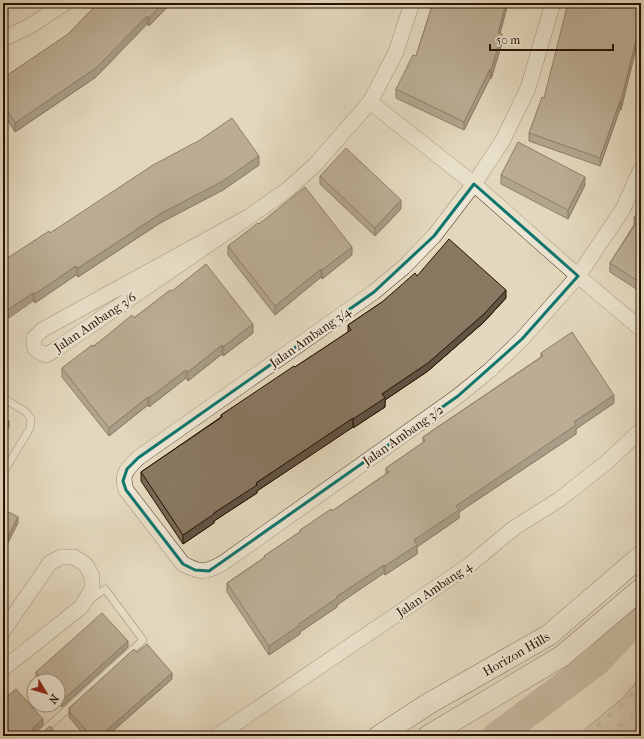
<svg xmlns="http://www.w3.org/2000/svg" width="644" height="739" viewBox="0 0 644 739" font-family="'IM FELL French Canon',serif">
<defs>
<pattern id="forest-firs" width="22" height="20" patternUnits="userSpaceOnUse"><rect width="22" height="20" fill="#c3b69d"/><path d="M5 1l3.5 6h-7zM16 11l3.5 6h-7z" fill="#a89b85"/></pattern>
</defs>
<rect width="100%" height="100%" fill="#e3d8bd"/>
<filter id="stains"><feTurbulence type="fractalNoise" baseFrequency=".005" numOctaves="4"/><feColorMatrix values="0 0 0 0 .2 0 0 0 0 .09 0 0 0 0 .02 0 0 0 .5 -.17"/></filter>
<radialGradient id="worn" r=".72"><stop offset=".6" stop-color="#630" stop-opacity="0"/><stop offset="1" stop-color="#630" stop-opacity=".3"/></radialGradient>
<path fill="url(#forest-firs)" stroke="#76634e" d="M641,676V736H577L624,697Z"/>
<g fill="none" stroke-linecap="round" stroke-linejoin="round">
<path stroke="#a3947d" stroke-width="29" d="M497,736L596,662L641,615"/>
<defs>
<g id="lane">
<path d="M3,398L26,412L31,419L30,428L3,473"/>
<path d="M38,736L143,640L105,589L91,599"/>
</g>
<g id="street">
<path d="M553,3L528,88L503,140L474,184L434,236L404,267L374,292L138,458C126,470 121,474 126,490L183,564C201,573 205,573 223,563L458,396L490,370L522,339L578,276L623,209L641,169"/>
<path d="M3,39L30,26L65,3"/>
<path d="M370,102L474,184L578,276L641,329"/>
<path d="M250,216L55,350L46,355C35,351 33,348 34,338L42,330L250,216L287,190L315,165L370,102L396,52L412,3"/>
<path d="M3,631L50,563L61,557H74L86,565L92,576V589L81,607L3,669"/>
<path d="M217,736L468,566L514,528L560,499L607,462L641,430"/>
</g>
<g id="secondary">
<path d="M379,736L428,704L549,635L641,556"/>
<path d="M428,736L562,656L641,589"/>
</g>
</defs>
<use href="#lane" stroke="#57422f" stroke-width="8"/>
<use href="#street" stroke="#57422f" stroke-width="16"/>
<use href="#secondary" stroke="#281000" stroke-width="22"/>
<use href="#lane" stroke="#ede6d4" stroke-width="7"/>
<use href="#street" stroke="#ede6d4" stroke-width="15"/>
<use href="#secondary" stroke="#ede6d4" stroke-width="21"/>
</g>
<g fill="#766754" stroke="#281000">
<path d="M171,3L149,26L147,24L96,77L15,132L3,113V78Z"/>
<path d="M429,3H508L500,33L502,43L491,79L490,78L464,130L396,98V89L416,56L432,6L429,5Z"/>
<path d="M641,3L621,110L620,109L600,166L529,141V133L544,98Z"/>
<path d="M259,165L223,190L160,223L78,277L76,275L35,303L3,261L50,233Z"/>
<path d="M501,175L585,185L568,219L501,184Z"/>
<path d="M320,176L401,209L375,236L320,184Z"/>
<path d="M641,207V292L610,272V263L634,225V218Z"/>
<path d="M259,224L352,255L322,279L321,277L275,315L228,255V246Z"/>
<path d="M417,276L506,298L484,322L428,371L385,400V407L353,428V427L257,491V493L214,521V523L183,544L141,481V472L221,417V415L295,367L348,332V325L382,302Z"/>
<path d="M172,291L253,333L223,356L222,354L188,381L186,378L149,407L148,405L109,436L62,377V368Z"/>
<path d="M541,353L614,403L576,429V434L459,512V518L417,547V554L385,575L384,573L337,605V607L300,632V634L269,655L227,592V583L264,558V556L300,532V530L332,511L386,474V468L423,443V437L541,357Z"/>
<path d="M128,647L62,707L58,702V681H39L36,678V672Z"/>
<path d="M137,652L172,679L107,736H85L69,717V708Z"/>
</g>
<g fill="#605445" stroke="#281000">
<path d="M163,3H171L149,26V18Z"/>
<path d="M506,3H508L498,41V33Z"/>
<path d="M147,16V24L96,77L15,132V123Z"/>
<path d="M641,20V29L621,110V101Z"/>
<path d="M502,34V43L491,79V70Z"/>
<path d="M490,69V78L464,130V122Z"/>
<path d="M620,101V109L600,166V158Z"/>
<path d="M259,156V165L223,190L160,223L78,277V268L160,214Z"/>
<path d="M585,177V185L568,219V210Z"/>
<path d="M401,200V209L375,236V228Z"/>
<path d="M352,247V255L322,279V270Z"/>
<path d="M76,266V275L35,303V294Z"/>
<path d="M321,269V277L275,315V306Z"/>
<path d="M506,290V298L484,322L428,371L385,400V407L353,428V419L382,394Z"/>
<path d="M33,293V301L3,322V313Z"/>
<path d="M253,324V333L223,356V347Z"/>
<path d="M222,345V354L188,381V372Z"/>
<path d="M186,370V378L149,407V398Z"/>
<path d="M614,395V403L576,429V434L459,512V518L417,547V554L385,575V566L414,540L456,506L574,422Z"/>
<path d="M148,397V405L109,436V428Z"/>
<path d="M353,418V427L257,491V493L214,521V523L183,544V535L256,483Z"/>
<path d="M9,421V427L3,438V432Z"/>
<path d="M18,517V523L3,553V547Z"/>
<path d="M384,565V573L337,605V607L300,632V634L269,655V646L336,597Z"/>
<path d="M128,641V647L62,707V701Z"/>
<path d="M172,673V679L107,736H100Z"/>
<path d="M43,719V725L33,734V728Z"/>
</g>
<g fill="#897862" stroke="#281000">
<path d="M98,3H163L149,18L147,16L96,68L15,123L3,104V78L68,34Z"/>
<path d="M433,3H506L498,33L502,34L491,70L490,69L464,122L396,89L413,55L416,56Z"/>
<path d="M568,3H641V20L621,101H620L600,158L529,133L542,97L544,98Z"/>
<path d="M232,118L259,156L223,181L160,214L78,268L76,266L35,294L33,293L3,313V261L49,231L50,233L153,165L200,140Z"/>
<path d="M518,142L585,177L568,210L501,175Z"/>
<path d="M346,148L401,200L375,228L320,176Z"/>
<path d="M305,187L352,247L322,270L321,269L275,306L228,246L258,223L259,224Z"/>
<path d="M641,207V283L610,263L638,220L634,218Z"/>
<path d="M449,239L506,290L484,314L428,363L382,394L385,398L353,419V418L256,483L257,485L214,513V514L183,535L141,472L222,417L221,415L294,366L295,367L351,330L348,325L382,302L415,273L417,276Z"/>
<path d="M206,264L253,324L223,347L222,345L188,372L186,370L149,398L148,397L109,428L62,368L92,345L93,347L132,315L134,318L170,290L172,291Z"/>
<path d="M572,332L614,395L574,422L576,425L456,506L459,510L414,540L417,545L385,566L384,565L336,597L337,598L299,624L300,625L269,646L227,583L265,557L264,556L301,531L300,530L331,509L332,511L389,472L386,468L425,441L423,437L543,356L541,353Z"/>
<path d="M3,419L9,421L3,432Z"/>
<path d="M3,509L18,517L3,547Z"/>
<path d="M102,613L128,641L62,701L58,696V681H44L36,672Z"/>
<path d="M147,644L172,673L100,736H91L69,711L70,710L69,708L134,649L137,652Z"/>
<path d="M16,689L43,719L33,728L34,733L37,735H39L50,726L58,736H3V700Z"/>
</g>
<path d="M0 0H644V739H0ZM474,184L578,276L522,339L458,396L209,571L195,570L183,564L126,490L123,481L127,469L138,458L374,292L434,236Z" fill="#e3d8bd" fill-opacity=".55" fill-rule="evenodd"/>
<path fill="none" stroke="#0f766e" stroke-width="3" stroke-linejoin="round" d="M474,184L578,276L522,339L458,396L209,571L195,570L183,564L126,490L123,481L127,469L138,458L374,292L434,236Z"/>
<g text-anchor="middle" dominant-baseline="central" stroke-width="4" stroke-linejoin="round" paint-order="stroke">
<g font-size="13" fill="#281000" stroke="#ede6d4">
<text transform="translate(95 322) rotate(-34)">Jalan Ambang 3/6</text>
<text transform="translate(310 337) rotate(-35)">Jalan Ambang 3/4</text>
<text transform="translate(403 435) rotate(-35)">Jalan Ambang 3/2</text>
<text transform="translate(434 589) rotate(-34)">Jalan Ambang 4</text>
<text transform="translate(516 654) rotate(-30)">Horizon Hills</text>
</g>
</g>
<rect width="644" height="739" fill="none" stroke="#e3d8bd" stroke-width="16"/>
<rect x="4" y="4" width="636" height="731" fill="none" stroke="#281000" stroke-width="2"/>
<rect x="8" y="8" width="628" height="723" fill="none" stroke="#281000"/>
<g transform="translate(46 693) rotate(128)"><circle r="19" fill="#ede6d4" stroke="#9e907f"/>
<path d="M0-3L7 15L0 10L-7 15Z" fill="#8f2418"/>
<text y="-6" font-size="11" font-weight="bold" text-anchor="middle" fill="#281000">N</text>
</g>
<path d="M490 44v6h123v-6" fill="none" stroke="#281000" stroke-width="2"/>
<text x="496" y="44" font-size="12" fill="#281000" stroke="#ede6d4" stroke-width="3" paint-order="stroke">50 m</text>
<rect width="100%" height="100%" filter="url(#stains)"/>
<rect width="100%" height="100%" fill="url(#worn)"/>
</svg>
